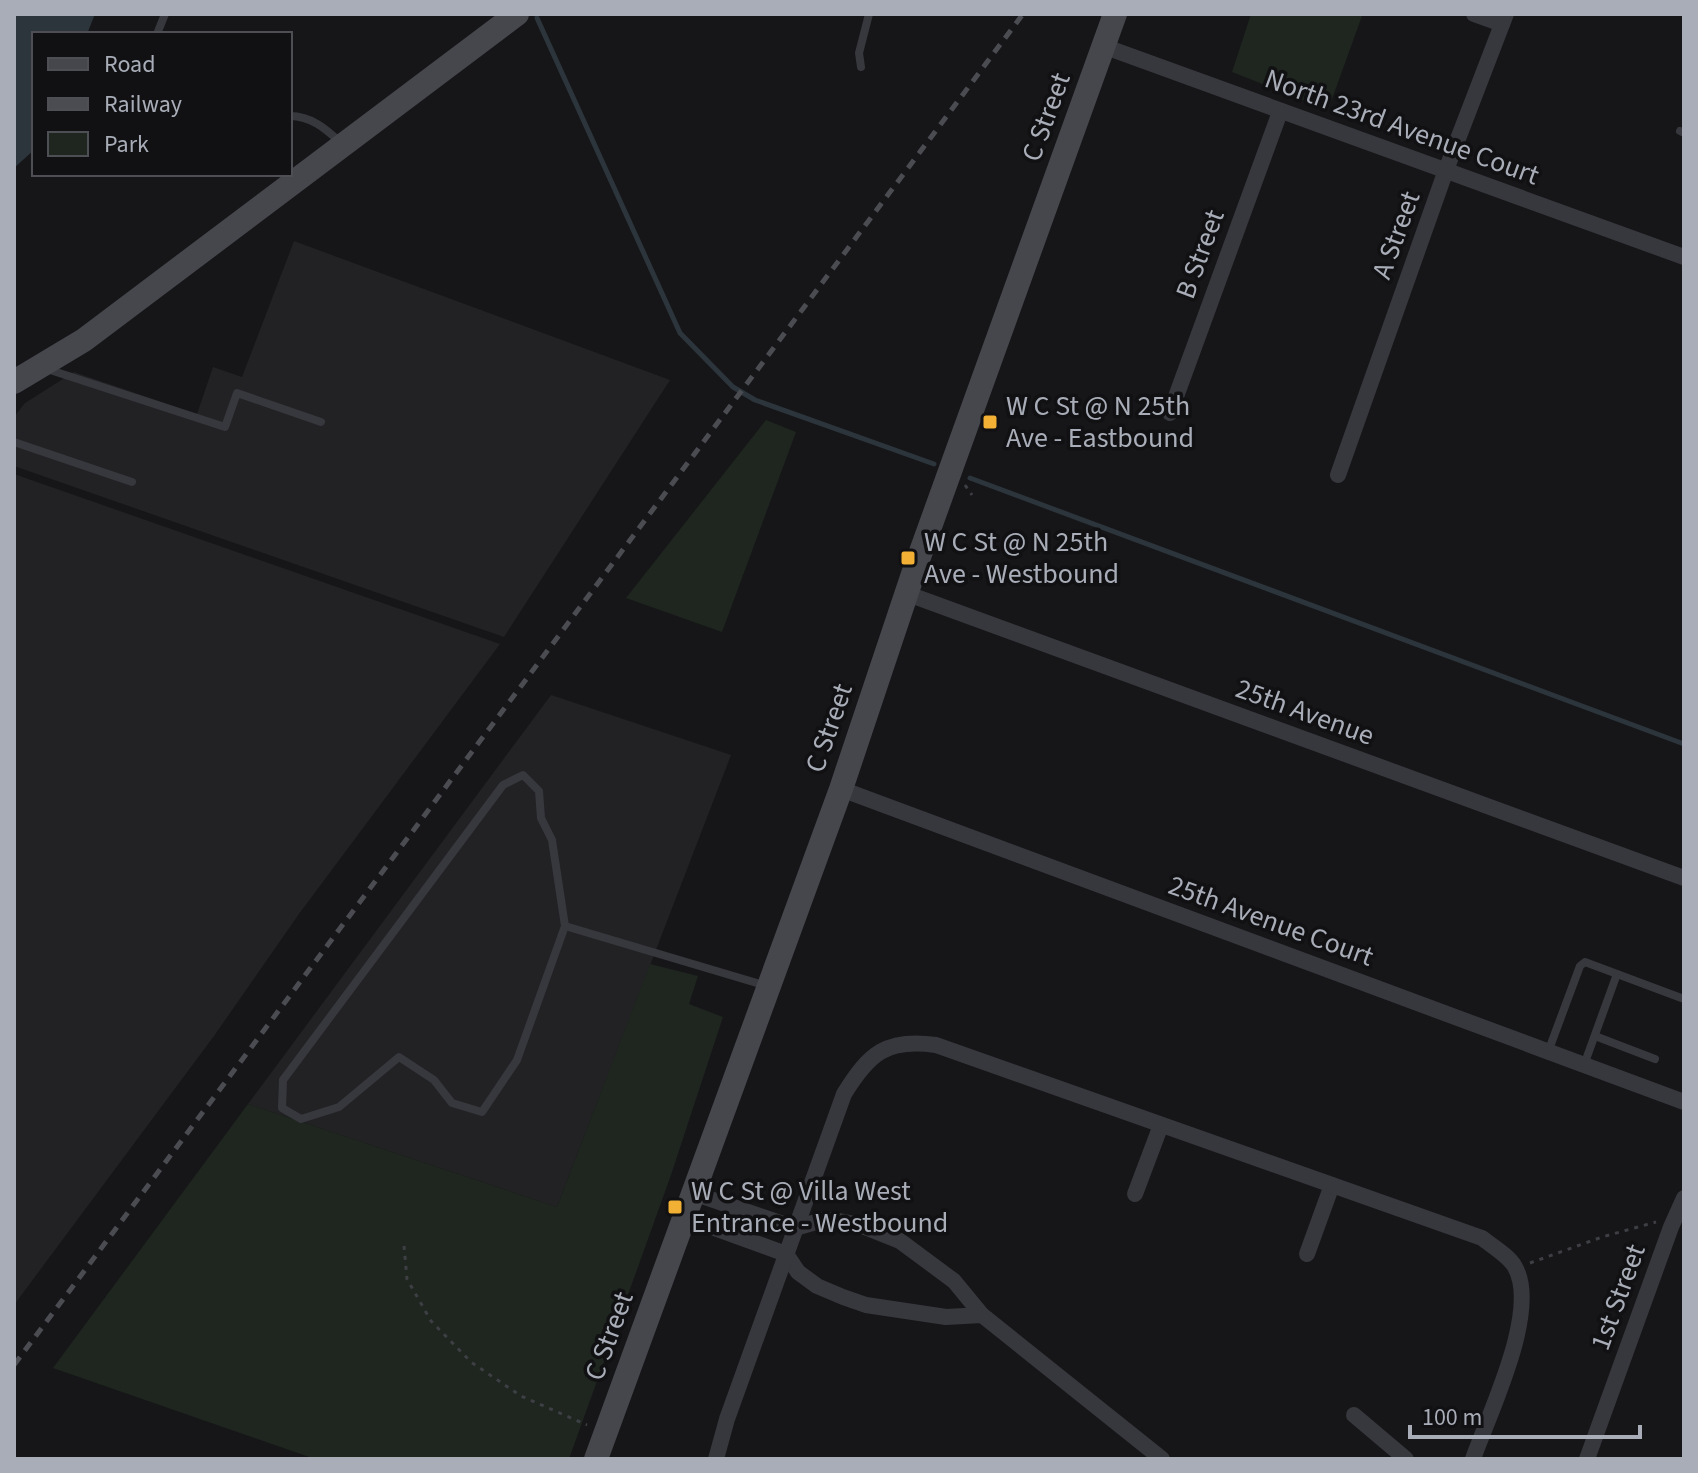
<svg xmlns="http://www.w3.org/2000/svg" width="1698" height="1473" viewBox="0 0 1698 1473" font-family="'Source Sans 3',sans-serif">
<rect width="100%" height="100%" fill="#161618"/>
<g fill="#222225">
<path d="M294,241L670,380L504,637L14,466V417L25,403L74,372L197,414L213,367L242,377Z"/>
<path d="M14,474L500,644L299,914L214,1036L14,1305Z"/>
<path d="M551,695L731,755L557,1207L248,1104Z"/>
</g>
<g fill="#1e261f">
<path d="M1251,14L1362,16L1328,110L1232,72Z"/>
<path d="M766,420L796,432L722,632L626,598Z"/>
<path d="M650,964L698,976L689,1004L723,1017L671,1175L569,1459H315L53,1368L248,1104L557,1207Z"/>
</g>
<path fill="#2c353c" d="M14,14H95L87,34H34V150L14,168Z"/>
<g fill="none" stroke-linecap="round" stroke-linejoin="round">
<g stroke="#2c353c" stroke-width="5">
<path d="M537,18L680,333L733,387L755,400L934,464"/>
<path d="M970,478L1684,744"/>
</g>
<g stroke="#3d3f44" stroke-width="3" stroke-dasharray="4 6" stroke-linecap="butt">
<path d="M965,485L972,495"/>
<path d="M404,1246L407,1279L431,1321L471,1362L521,1396L587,1425"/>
<path d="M1530,1263L1602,1237L1656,1222"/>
</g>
<g stroke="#37383d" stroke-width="8">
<path d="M157,34L165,14"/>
<path d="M861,67L859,53L869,14"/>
<path d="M290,116C311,116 326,129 340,142"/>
<path d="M1680,131L1684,133"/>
<path d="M47,369L225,427L237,393L321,422"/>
<path d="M14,442L132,482"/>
<path d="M523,775L539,791L541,818L552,840L565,926L517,1060L482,1112L452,1103L434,1080L399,1057L339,1107L301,1119L282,1108L283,1080L503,785Z"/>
<path d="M565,926L767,986"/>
<path d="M1595,1036L1655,1059"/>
<path d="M1548,1052L1580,966L1585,962L1684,999"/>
<path d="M1584,1065L1617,974"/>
</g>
<g stroke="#37383d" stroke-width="16">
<path d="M1474,14L1502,24"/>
<path d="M1103,46L1684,257"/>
<path d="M1170,413L1280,112"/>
<path d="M1338,475L1446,170L1506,14"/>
<path d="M908,594L1684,878"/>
<path d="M841,789L1684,1102"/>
<path d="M693,1193L795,1228L823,1220H834L860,1225L900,1241L954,1281L982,1315L1162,1459"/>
<path d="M1135,1194L1161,1125"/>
<path d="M684,1217L786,1254L798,1272L817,1286L843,1297L866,1305L946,1317L982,1315"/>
<path d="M1307,1254L1332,1185"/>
<path d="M1354,1415L1406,1459"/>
<path d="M716,1459L727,1419L844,1094C869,1053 887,1038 936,1045L1482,1238C1492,1246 1509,1256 1515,1267C1540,1311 1489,1413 1473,1459"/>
<path d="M1587,1459L1671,1227L1684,1198"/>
</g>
<g stroke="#45474d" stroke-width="24">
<path d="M14,382L84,340L517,14"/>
<path d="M596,1459L841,789L914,571L1115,14"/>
</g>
<path stroke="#4a4c52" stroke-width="5" stroke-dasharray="10 8" stroke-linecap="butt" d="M14,1365L1023,14"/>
</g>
<g fill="#f2b134" stroke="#111113" stroke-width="3">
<rect x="982" y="414" width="16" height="16" rx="4"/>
<rect x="900" y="550" width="16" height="16" rx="4"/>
<rect x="667" y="1199" width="16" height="16" rx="4"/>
</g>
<g text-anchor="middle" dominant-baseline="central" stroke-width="7" stroke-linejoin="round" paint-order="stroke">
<g font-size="28" fill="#a8adb8" stroke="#111113">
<text transform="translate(1046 117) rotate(-70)">C Street</text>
<text transform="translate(1402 127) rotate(20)">North 23rd Avenue Court</text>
<text transform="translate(1396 235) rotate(-70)">A Street</text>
<text transform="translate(1200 254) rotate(-70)">B Street</text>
<text transform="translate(1305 712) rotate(20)">25th Avenue</text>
<text transform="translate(829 728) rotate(-71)">C Street</text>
<text transform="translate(1271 921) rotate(20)">25th Avenue Court</text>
<text transform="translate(1618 1297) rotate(-70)">1st Street</text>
<text transform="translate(609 1336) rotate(-70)">C Street</text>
</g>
<g font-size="28" fill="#a8adb8" stroke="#111113" text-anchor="start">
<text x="1006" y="406">W C St @ N 25th<tspan x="1006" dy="32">Ave - Eastbound</tspan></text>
<text x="924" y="542">W C St @ N 25th<tspan x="924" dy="32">Ave - Westbound</tspan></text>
<text x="691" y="1191">W C St @ Villa West<tspan x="691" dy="32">Entrance - Westbound</tspan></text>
</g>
</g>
<rect width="1698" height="1473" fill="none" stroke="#a8adb8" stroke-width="32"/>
<rect x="32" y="32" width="260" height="144" fill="#111113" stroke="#4d4f55" stroke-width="2"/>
<rect x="48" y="58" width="40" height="12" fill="#45474d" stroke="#4d4f55" stroke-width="2"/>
<text x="104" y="72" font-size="24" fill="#a8adb8">Road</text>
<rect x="48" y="98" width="40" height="12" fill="#4a4c52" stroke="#4d4f55" stroke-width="2"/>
<text x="104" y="112" font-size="24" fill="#a8adb8">Railway</text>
<rect x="48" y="132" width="40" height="24" fill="#1e261f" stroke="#4d4f55" stroke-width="2"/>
<text x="104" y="152" font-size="24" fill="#a8adb8">Park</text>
<path d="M1410 1425v12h230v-12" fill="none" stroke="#a8adb8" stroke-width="4"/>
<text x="1422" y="1425" font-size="24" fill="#a8adb8" stroke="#111113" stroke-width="6" paint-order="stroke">100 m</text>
</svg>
